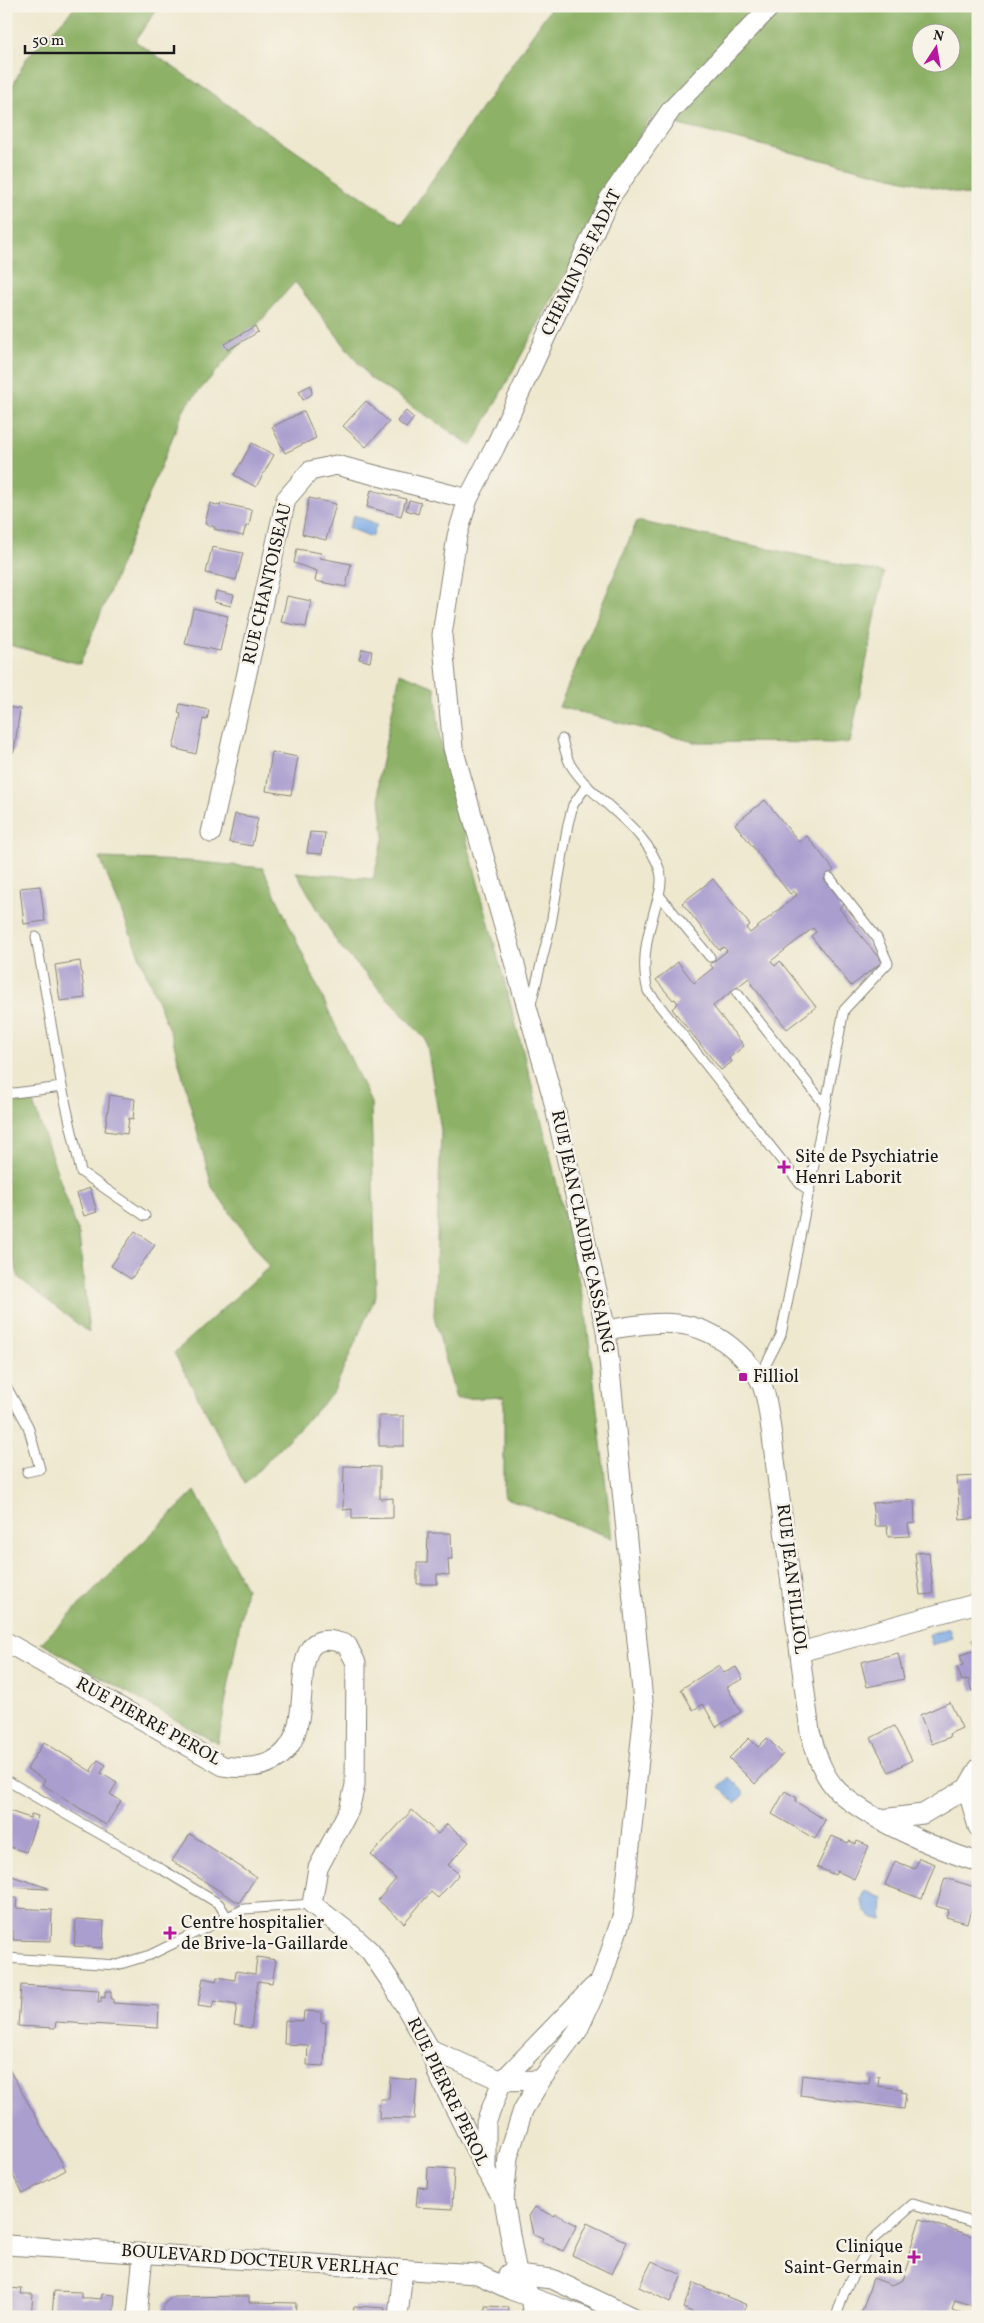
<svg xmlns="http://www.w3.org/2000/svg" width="984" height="2323" viewBox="0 0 984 2323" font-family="Vollkorn,serif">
<rect width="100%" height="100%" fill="#f7f3e8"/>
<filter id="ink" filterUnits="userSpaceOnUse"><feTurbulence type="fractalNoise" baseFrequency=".02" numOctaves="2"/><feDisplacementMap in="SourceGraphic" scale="10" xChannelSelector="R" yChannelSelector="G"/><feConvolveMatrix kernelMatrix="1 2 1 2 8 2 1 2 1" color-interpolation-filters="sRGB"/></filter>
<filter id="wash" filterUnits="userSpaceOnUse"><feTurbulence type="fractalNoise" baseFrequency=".0096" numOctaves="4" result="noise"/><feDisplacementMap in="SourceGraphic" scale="20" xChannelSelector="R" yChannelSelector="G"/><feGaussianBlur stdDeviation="1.12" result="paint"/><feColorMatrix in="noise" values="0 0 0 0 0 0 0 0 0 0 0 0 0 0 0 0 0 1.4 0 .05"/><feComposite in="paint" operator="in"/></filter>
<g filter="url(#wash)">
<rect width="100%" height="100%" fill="#eee8cf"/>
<g fill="#8db166" stroke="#546641" fill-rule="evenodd">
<path d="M76,6H159L135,41L402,224L552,6H978V198L650,118L472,446L370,378L295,282L185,407L80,664L6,644V99L26,59ZM922,32H952V62H922Z"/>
<path d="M637,521L884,573L850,743L694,742L559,707Z"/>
<path d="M400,673L435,687L440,740L548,1145L586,1314L612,1538L504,1497V1397L456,1399L434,1316L441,1131L426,1040L338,944L296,872L373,879L384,836L378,780Z"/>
<path d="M100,858L188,861L263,868L371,1103L376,1295L333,1393L245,1484L174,1353L269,1267L212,1187L173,1040Z"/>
<path d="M32,1100L79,1235L89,1333L19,1278L6,1233V1105Z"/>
<path d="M195,1491L246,1589L218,1744L41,1643Z"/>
</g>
<g fill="#7baae5" stroke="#4c6380">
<path d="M354,515L377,524L372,537L349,528Z"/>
<path d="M949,1628L952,1638L932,1645L929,1635Z"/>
<path d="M729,1777L745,1793L735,1803L719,1787Z"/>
<path d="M865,1891L883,1898L882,1920L874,1918L864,1911L862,1900Z"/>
</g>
<g id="blocks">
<g fill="#aa9ecf">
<path d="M255,326L258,332L228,350L224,344Z"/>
<path d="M311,385L312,394L303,400L299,391Z"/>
<path d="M366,401L389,422L366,447L343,426Z"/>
<path d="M304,411L316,438L285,453L272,427Z"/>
<path d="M406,411L414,418L406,428L397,421Z"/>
<path d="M252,443L274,455L256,487L234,475Z"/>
<path d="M371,490L406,499L401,516L367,507Z"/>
<path d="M309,498L336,504L326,540L302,534Z"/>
<path d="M409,500L421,503L418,514L406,510Z"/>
<path d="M210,503L220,506L221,503L252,510L249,526H246L243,536L214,529L215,527L205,524Z"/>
<path d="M212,547L243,553L236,580L206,573Z"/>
<path d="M297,549L321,553L320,558L351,564L346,587L315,581L317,571L294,563Z"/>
<path d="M216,591L234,595L231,606L214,602Z"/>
<path d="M287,596L311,601L306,627L281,622Z"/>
<path d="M193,608L228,616L220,651L185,644Z"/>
<path d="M362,649L372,651L370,662L359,659Z"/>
<path d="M180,704L209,710L207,720L203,719L196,754L173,748L181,714L178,713Z"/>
<path d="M6,707L20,709L14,752L6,751Z"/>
<path d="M272,752L298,757L291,795L266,791Z"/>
<path d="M765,800L799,842L807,836L834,870L824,879L844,904L839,908L882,962L851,986L811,936L816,932L813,928L771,961L775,966L780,961L816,1007L787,1029L751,984L753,982L749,978L713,1006L744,1046L729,1058L732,1062L721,1070L672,1009L678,1003L675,999L673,1000L656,980L678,962L694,983L713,968L710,964L727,951L724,947L719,950L682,903L713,879L750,925L746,928L750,933L797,895L794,891L790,894L735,824Z"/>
<path d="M235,814L258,818L252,846L229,842Z"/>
<path d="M310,832L325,833L322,854L307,853Z"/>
<path d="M40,886L45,921L24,924L20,888Z"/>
<path d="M80,961L85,998L60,1001L55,965Z"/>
<path d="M110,1095L135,1099L133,1119L129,1118L127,1134L105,1131Z"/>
<path d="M90,1188L97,1212L84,1216L77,1193Z"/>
<path d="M135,1231L155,1245L131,1279L111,1266Z"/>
<rect x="379" y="1416" width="25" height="30"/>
<path d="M344,1466L380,1467V1499L393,1498V1518L352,1519V1509L343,1510Z"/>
<path d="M978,1476V1518L960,1520L957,1477Z"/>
<path d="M914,1500L915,1523L908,1524L910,1536L888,1537L887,1526H875L872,1503Z"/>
<path d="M428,1533H451L452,1559H448L449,1575L437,1574V1584H417V1563H427Z"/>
<path d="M929,1552L933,1594L920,1595L915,1553Z"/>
<path d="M978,1638V1689L972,1691L968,1679L962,1681L957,1667L963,1665L960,1655L976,1650L972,1640Z"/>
<path d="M898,1653L904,1679L867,1687L861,1662Z"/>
<path d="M719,1665L724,1673L736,1667L743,1679L727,1687L741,1712L716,1727L703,1704L693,1710L681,1689Z"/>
<path d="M950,1702L962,1728L949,1734L950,1737L932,1744L920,1715Z"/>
<path d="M894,1726L912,1760L889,1772L871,1738Z"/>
<path d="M749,1738L758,1747L767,1738L783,1754L755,1784L729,1758Z"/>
<path d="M44,1742L92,1772L91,1770L98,1760L106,1765L101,1773L117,1783L110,1794L121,1801L106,1825L42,1784L45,1780L27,1769Z"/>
<path d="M785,1791L797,1798L795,1801L825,1820L815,1839L772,1814Z"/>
<path d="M6,1810L30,1818L31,1814L38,1816L26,1852L6,1846Z"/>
<path d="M412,1810L438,1834L447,1824L469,1842L448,1865L459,1874L438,1898L431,1892L404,1923L378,1900L396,1879L371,1855Z"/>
<path d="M190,1834L256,1877L239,1903L172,1861Z"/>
<path d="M832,1836L848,1843L849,1841L856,1844L857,1841L869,1846L854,1879L837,1871L835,1875L817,1867Z"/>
<path d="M919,1858L935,1864L922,1899L885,1885L895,1861L915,1869Z"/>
<path d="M6,1874L48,1888V1889L6,1887Z"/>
<path d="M945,1878L978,1888L967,1923L946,1917L949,1910L936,1906Z"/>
<path d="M6,1898H17L16,1908L52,1910L51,1941L13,1940V1931L6,1930Z"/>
<path d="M76,1919L104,1921L103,1948L74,1946Z"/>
<path d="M257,1957L276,1960L272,1983L258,1981L251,2028L234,2025L237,2005L214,2001L212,2008L198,2006L203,1978L216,1981L217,1977L235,1980L236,1971L255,1974Z"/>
<path d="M21,1985L99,1990L98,2002H101V1997L105,1998V1991H111V1998L113,1999V2003L159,2006L158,2028L56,2022L55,2028L18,2026Z"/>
<path d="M304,2011L321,2012V2022L326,2023L324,2066L307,2065L308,2045L284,2044L285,2020L303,2021Z"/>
<path d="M6,2064L66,2170L23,2194L6,2163Z"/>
<path d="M802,2075L869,2084L870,2075L879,2076L878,2086L902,2089L901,2092L906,2093L904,2109L800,2095Z"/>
<path d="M390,2078L417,2080L414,2119L379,2118L380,2099H389Z"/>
<path d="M428,2167L454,2169L452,2209L416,2207L418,2187L427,2188Z"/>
<path d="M535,2207L554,2216L555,2214L577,2225L563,2251L541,2241L543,2238L533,2234L529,2216Z"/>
<path d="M920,2219L978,2238V2307L955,2300L952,2310L977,2317H860L873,2278L892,2285L903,2280L910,2260L907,2259Z"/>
<path d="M587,2223L627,2242L612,2274L572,2255Z"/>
<path d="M652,2261L682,2275L670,2302L639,2287Z"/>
<path d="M694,2283L747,2305L742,2317H703L683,2308Z"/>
<path d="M7,2288L22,2289L21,2294H33L31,2317H6Z"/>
<path d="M54,2291L81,2292V2298H90L101,2299L102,2294L115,2295L113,2317H52Z"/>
<path d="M249,2296V2302L296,2303L295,2317H162L164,2304L172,2297Z"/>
<path d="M354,2306L385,2308L384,2317H353Z"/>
<path d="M485,2306L509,2307L508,2317H485Z"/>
</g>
</g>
</g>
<g filter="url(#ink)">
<use href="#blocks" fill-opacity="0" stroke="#858276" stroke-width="1"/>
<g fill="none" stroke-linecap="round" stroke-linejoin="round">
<defs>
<g id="lane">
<path d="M562,739C564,747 566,756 570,764C593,802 646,825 660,871C664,886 656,902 653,916C646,940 641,966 648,991L801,1185L810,1191"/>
<path d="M659,895L710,957"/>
<path d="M36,937L62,1087L81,1172L145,1216"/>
<path d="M737,993L825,1105"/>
<path d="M531,1004L551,924L568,824L573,805L587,785"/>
<path d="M6,1094L62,1087"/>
<path d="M759,1378L781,1335L844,1010L888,963L877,938L830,878"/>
<path d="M6,1386L28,1426L40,1469L27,1472"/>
<path d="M6,1780L163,1870L219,1904L227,1917"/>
<path d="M6,1958L117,1965L150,1955L244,1909L312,1904"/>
<path d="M836,2317L845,2290L872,2240L913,2204L978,2224"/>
</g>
<g id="street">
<path d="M211,833L286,499L310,471L336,465L468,499"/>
<path d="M606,1330C656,1322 695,1314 736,1351C747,1361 760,1376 764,1391C768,1403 769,1417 771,1429L810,1732C816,1753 822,1775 838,1791C867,1819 939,1850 978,1862"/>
<path d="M6,1642L223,1766C357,1785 257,1609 347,1645L356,1663L355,1785L349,1810L318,1868L312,1904L350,1933L370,1951L391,1982L430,2049L438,2074L486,2171L504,2200L517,2274L530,2296L533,2317"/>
<path d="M800,1652L978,1603"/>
<path d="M967,1788L978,1827"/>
<path d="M881,1819L923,1814L967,1788L978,1769"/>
<path d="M430,2049L502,2081L541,2080"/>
<path d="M486,2167V2123L502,2081L593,1987"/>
<path d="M504,2200L508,2157L523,2110L541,2080L578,2030L602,1977L623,1914L644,1711L606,1330L552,1095L453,748L442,635L457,536L468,499L495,447L609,199L671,110L771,6"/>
<path d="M6,2245L477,2274L511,2290L585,2317"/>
<path d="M508,2274L552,2279L632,2317"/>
<path d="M137,2317L143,2254"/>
<path d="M398,2317L403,2270"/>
</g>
</defs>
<use href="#lane" stroke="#858276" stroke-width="11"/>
<use href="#street" stroke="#858276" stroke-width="21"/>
<use href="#lane" stroke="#fff" stroke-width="9"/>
<use href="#street" stroke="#fff" stroke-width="19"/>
</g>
</g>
<g fill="#b5179e" stroke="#f7f3e8" stroke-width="2">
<path d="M781.5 1159.5h5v5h5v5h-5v5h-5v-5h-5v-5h5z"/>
<rect x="738" y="1372" width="10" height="10" rx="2.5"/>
<path d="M167.5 1925.5h5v5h5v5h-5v5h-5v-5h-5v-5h5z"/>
<path d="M911.5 2249.5h5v5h5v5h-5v5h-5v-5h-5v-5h5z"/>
</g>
<g text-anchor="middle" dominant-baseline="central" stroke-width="5" stroke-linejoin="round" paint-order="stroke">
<g font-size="18" fill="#1c1c1c" stroke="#f7f3e8">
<text transform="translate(582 263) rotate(-64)">CHEMIN DE FADAT</text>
<text transform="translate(268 584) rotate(-77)">RUE CHANTOISEAU</text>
<text transform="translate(582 1232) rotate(78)">RUE JEAN CLAUDE CASSAING</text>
<text transform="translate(791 1579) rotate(83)">RUE JEAN FILLIOL</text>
<text transform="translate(148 1722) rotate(29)">RUE PIERRE PEROL</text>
<text transform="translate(447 2092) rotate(64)">RUE PIERRE PEROL</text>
<text transform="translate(260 2261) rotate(4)">BOULEVARD DOCTEUR VERLHAC</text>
</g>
<g font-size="18" fill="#1c1c1c" stroke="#f7f3e8" text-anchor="start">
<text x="795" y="1157">Site de Psychiatrie<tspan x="795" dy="21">Henri Laborit</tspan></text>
<text x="753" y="1377">Filliol</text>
<text x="181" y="1923">Centre hospitalier<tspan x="181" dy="21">de Brive-la-Gaillarde</tspan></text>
<text x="903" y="2247" text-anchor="end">Clinique<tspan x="903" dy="21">Saint-Germain</tspan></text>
</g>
</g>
<rect width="984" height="2323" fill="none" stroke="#f7f3e8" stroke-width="25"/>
<g transform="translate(936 48) rotate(12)"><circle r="24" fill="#f7f3e8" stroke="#9f9d96"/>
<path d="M0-4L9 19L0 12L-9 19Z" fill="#b5179e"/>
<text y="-8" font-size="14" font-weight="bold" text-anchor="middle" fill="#1c1c1c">N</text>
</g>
<path d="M25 45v8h149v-8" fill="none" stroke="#1c1c1c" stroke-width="2.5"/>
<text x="32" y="45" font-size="15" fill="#1c1c1c" stroke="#f7f3e8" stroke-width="4" paint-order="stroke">50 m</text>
</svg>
